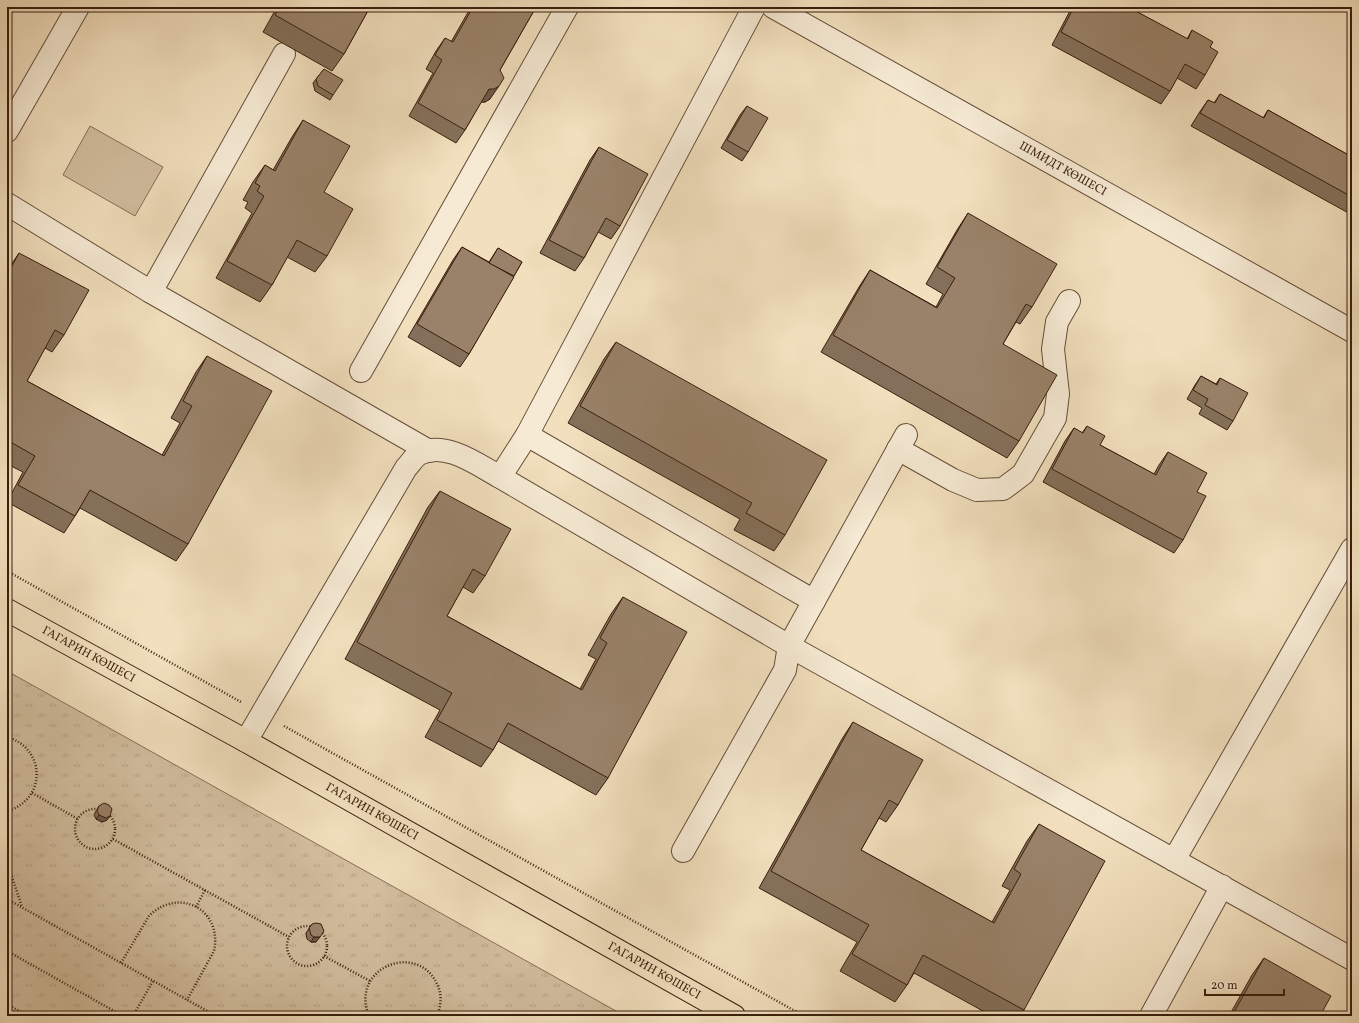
<svg xmlns="http://www.w3.org/2000/svg" width="1359" height="1023" viewBox="0 0 1359 1023" font-family="Vollkorn,serif">
<defs>
<pattern id="park-tufts" width="24" height="20" patternUnits="userSpaceOnUse"><rect width="24" height="20" fill="#d2be9f"/><path d="M3 7l-1-3M5 7V3M7 7l1-3M15 17l-1-3M17 17v-4M19 17l1-3" fill="none" stroke="#b5a388"/></pattern>
</defs>
<rect width="100%" height="100%" fill="#f1dfbd"/>
<filter id="stains"><feTurbulence type="fractalNoise" baseFrequency=".005" numOctaves="4"/><feColorMatrix values="0 0 0 0 .2 0 0 0 0 .09 0 0 0 0 .02 0 0 0 .5 -.17"/></filter>
<radialGradient id="worn" r=".72"><stop offset=".6" stop-color="#630" stop-opacity="0"/><stop offset="1" stop-color="#630" stop-opacity=".3"/></radialGradient>
<path fill="url(#park-tufts)" stroke="#866e56" d="M7,671L625,1016H7Z"/>
<path fill="#d2be9f" stroke="#866e56" d="M90,126L163,167L135,216L63,175Z"/>
<g fill="none" stroke-linecap="round" stroke-linejoin="round">
<defs>
<g id="minor">
<path id="s1" d="M773,7L1352,331"/>
<path d="M7,131L78,7"/>
<path d="M7,204L151,292L429,451"/>
<path d="M151,292L284,54"/>
<path d="M361,371L567,7"/>
<path d="M527,435L814,601"/>
<path d="M898,449L953,480L977,490L1003,489L1023,474L1055,418L1058,394L1053,349L1057,322L1069,301"/>
<path d="M500,477L527,435L754,7"/>
<path d="M246,741L406,468C410,464 414,457 419,454C445,440 478,465 500,477L789,646L1352,959"/>
<path d="M683,851L785,670L789,646L906,435"/>
<path d="M1174,860L1352,549"/>
<path d="M1151,1016L1222,886"/>
</g>
<g id="major">
<path id="s2" d="M7,610L246,741L734,1016"/>
</g>
</defs>
<use href="#minor" stroke="#674e3a" stroke-width="24"/>
<use href="#major" stroke="#391e0e" stroke-width="24"/>
<g stroke="#391e0e" stroke-width="2.5" stroke-dasharray="1 2" stroke-linecap="butt">
<path d="M7,571L241,702"/>
<path d="M284,726L804,1016"/>
<path d="M7,737C46,748 47,800 7,811"/>
<path d="M32,793L78,819"/>
<circle cx="95" cy="829" r="20"/>
<path d="M113,839L289,937"/>
<path d="M7,862L22,907"/>
<path d="M7,899L216,1016"/>
<path d="M196,907L205,890"/>
<circle cx="307" cy="946" r="20"/>
<path d="M7,951L123,1016"/>
<path d="M324,956L370,981"/>
<path d="M121,963L149,916C179,886 223,910 214,951L187,1000"/>
<path d="M7,1004L28,1016"/>
<path d="M133,1016L153,981"/>
<path d="M369,1016C349,967 419,940 438,986C442,995 441,1007 437,1016"/>
</g>
<use href="#minor" stroke="#f6ead4" stroke-width="22"/>
<use href="#major" stroke="#f1dfbd" stroke-width="22"/>
</g>
<g fill="#84705a" stroke="#391e0e">
<path d="M277,7H370L344,54L332,71L263,32Z"/>
<path d="M471,7H536L500,70L490,99L485,102H481L465,130L456,143L409,116L433,73L426,69L436,51L445,38L451,42Z"/>
<path d="M1072,7H1128L1187,39L1192,30L1210,47L1205,75L1196,89L1177,78L1170,91L1161,104L1052,45Z"/>
<path d="M324,69L333,95L330,100L315,91L313,83Z"/>
<path d="M1220,94L1263,118L1268,110L1352,157V215L1191,126L1199,113L1208,100L1214,103Z"/>
<path d="M747,106L748,152L742,161L721,148L740,115Z"/>
<path d="M303,120L324,192L327,256L315,272L287,257L272,285L260,302L216,278L252,213L245,208L248,202L243,200L253,182L265,165L273,170L292,137Z"/>
<path d="M599,147L620,226L611,239L598,232L584,258L575,271L540,253L590,160Z"/>
<path d="M968,213L1032,307L1020,324L1016,322L1003,344L1019,441L1007,458L821,352L859,287L870,270L936,307L943,294L926,284L957,230Z"/>
<path d="M462,247L489,262L498,248L522,262L469,354L460,367L408,337L453,260Z"/>
<path d="M19,253L64,335L52,352L45,348L27,381L162,455L180,423L171,418L196,372L207,356L188,544L176,561L80,508L75,516L64,533L7,502L23,472L7,464V271Z"/>
<path d="M616,342L785,535L774,551L734,530L740,519L568,423L604,359Z"/>
<path d="M1201,376L1216,384L1220,378L1233,421L1227,430L1199,414L1202,408L1187,399L1195,385Z"/>
<path d="M1087,426L1100,445L1154,474L1159,465L1168,452L1197,492L1183,540L1174,553L1043,482L1065,441L1074,428L1082,433Z"/>
<path d="M440,491L485,576L473,593L463,587L447,616L580,689L596,659L588,655L611,614L623,597L608,778L596,795L498,741L493,750L481,767L425,737L440,710L345,659L428,507Z"/>
<path d="M853,722L898,805L886,822L879,818L861,850L992,922L1010,890L1002,886L1027,841L1039,824L1024,1010L1020,1016H992L914,973L907,985L895,1002L840,971L857,942L759,888L842,739Z"/>
<path d="M99,806L107,820L102,822L96,819L94,815L96,811Z"/>
<path d="M312,924L316,942H311L307,939L306,933Z"/>
<path d="M1264,958L1320,1016H1229L1252,975Z"/>
</g>
<g fill="#6b5b4a" stroke="#391e0e">
<path d="M499,86L490,99L485,102H479L489,89Z"/>
<path d="M99,815L110,816L107,820L102,822L96,819Z"/>
<path d="M314,937H320L316,942H311Z"/>
</g>
<g fill="#998269" stroke="#391e0e">
<path d="M280,7H370L344,54L275,15Z"/>
<path d="M473,7H536L500,70L504,78L499,86L494,89H489L465,130L418,103L442,60L435,55L445,38L453,42Z"/>
<path d="M1074,7H1128L1188,39L1192,30L1213,42L1210,47L1218,52L1205,75L1185,64L1170,91L1061,32Z"/>
<path d="M324,69L343,80L333,95L318,86L316,79Z"/>
<path d="M1220,94L1264,118L1268,110L1352,157V197L1200,113L1208,100L1215,103Z"/>
<path d="M747,106L768,118L748,152L727,140Z"/>
<path d="M303,120L350,146L324,192L353,209L327,256L297,240L272,285L227,261L264,196L257,191L260,186L255,183L265,165L275,171Z"/>
<path d="M599,147L648,174L620,226L606,218L584,258L549,240Z"/>
<path d="M968,213L1057,264L1032,307L1026,304L1003,344L1057,375L1019,441L833,335L870,270L937,308L955,278L937,267Z"/>
<path d="M462,247L514,277L469,354L417,324Z"/>
<path d="M498,248L522,262L514,276L489,263Z"/>
<path d="M19,253L89,290L64,335L55,330L27,381L164,456L192,406L183,401L207,356L272,391L188,544L90,490L75,516L18,485L35,456L7,440V275Z"/>
<path d="M616,342L827,460L785,535L746,513L752,503L580,406Z"/>
<path d="M1201,376L1217,385L1220,378L1248,393L1233,421L1205,405L1208,399L1193,390Z"/>
<path d="M1087,426L1105,436L1100,445L1156,475L1168,452L1207,473L1197,492L1206,496L1183,540L1052,469L1074,428L1083,433Z"/>
<path d="M440,491L511,529L485,576L473,569L447,616L582,690L607,643L600,638L623,597L687,632L608,778L508,723L493,750L437,720L452,693L357,642Z"/>
<path d="M853,722L923,760L898,805L889,800L861,850L994,923L1021,874L1014,869L1039,824L1105,861L1024,1010L923,955L907,985L852,954L869,925L771,871Z"/>
<path d="M104,803L109,805L112,809L110,816L106,818L99,815L97,811L99,806Z"/>
<path d="M316,923L321,924L324,931L320,937H314L311,935L309,928L312,924Z"/>
<path d="M1264,958L1331,996L1320,1016H1232Z"/>
</g>
<g text-anchor="middle" dominant-baseline="central" stroke-width="4" stroke-linejoin="round" paint-order="stroke">
<g font-size="12" fill="#391e0e" stroke="#f6ead4">
<text stroke="none"><textPath href="#s1" startOffset="332">ШМИДТ КӨШЕСІ</textPath></text>
<text stroke="none"><textPath href="#s2" startOffset="93">ГАГАРИН КӨШЕСІ</textPath></text>
<text stroke="none"><textPath href="#s2" startOffset="417">ГАГАРИН КӨШЕСІ</textPath></text>
<text stroke="none"><textPath href="#s2" startOffset="741">ГАГАРИН КӨШЕСІ</textPath></text>
</g>
</g>
<rect width="1359" height="1023" fill="none" stroke="#f1dfbd" stroke-width="24"/>
<rect x="8" y="8" width="1343" height="1007" fill="none" stroke="#391e0e" stroke-width="2"/>
<rect x="12" y="12" width="1335" height="999" fill="none" stroke="#391e0e"/>
<path d="M1205 989v6h79v-6" fill="none" stroke="#391e0e" stroke-width="2"/>
<text x="1211" y="989" font-size="12" fill="#391e0e" stroke="#f6ead4" stroke-width="3" paint-order="stroke">20 m</text>
<rect width="100%" height="100%" filter="url(#stains)"/>
<rect width="100%" height="100%" fill="url(#worn)"/>
</svg>
